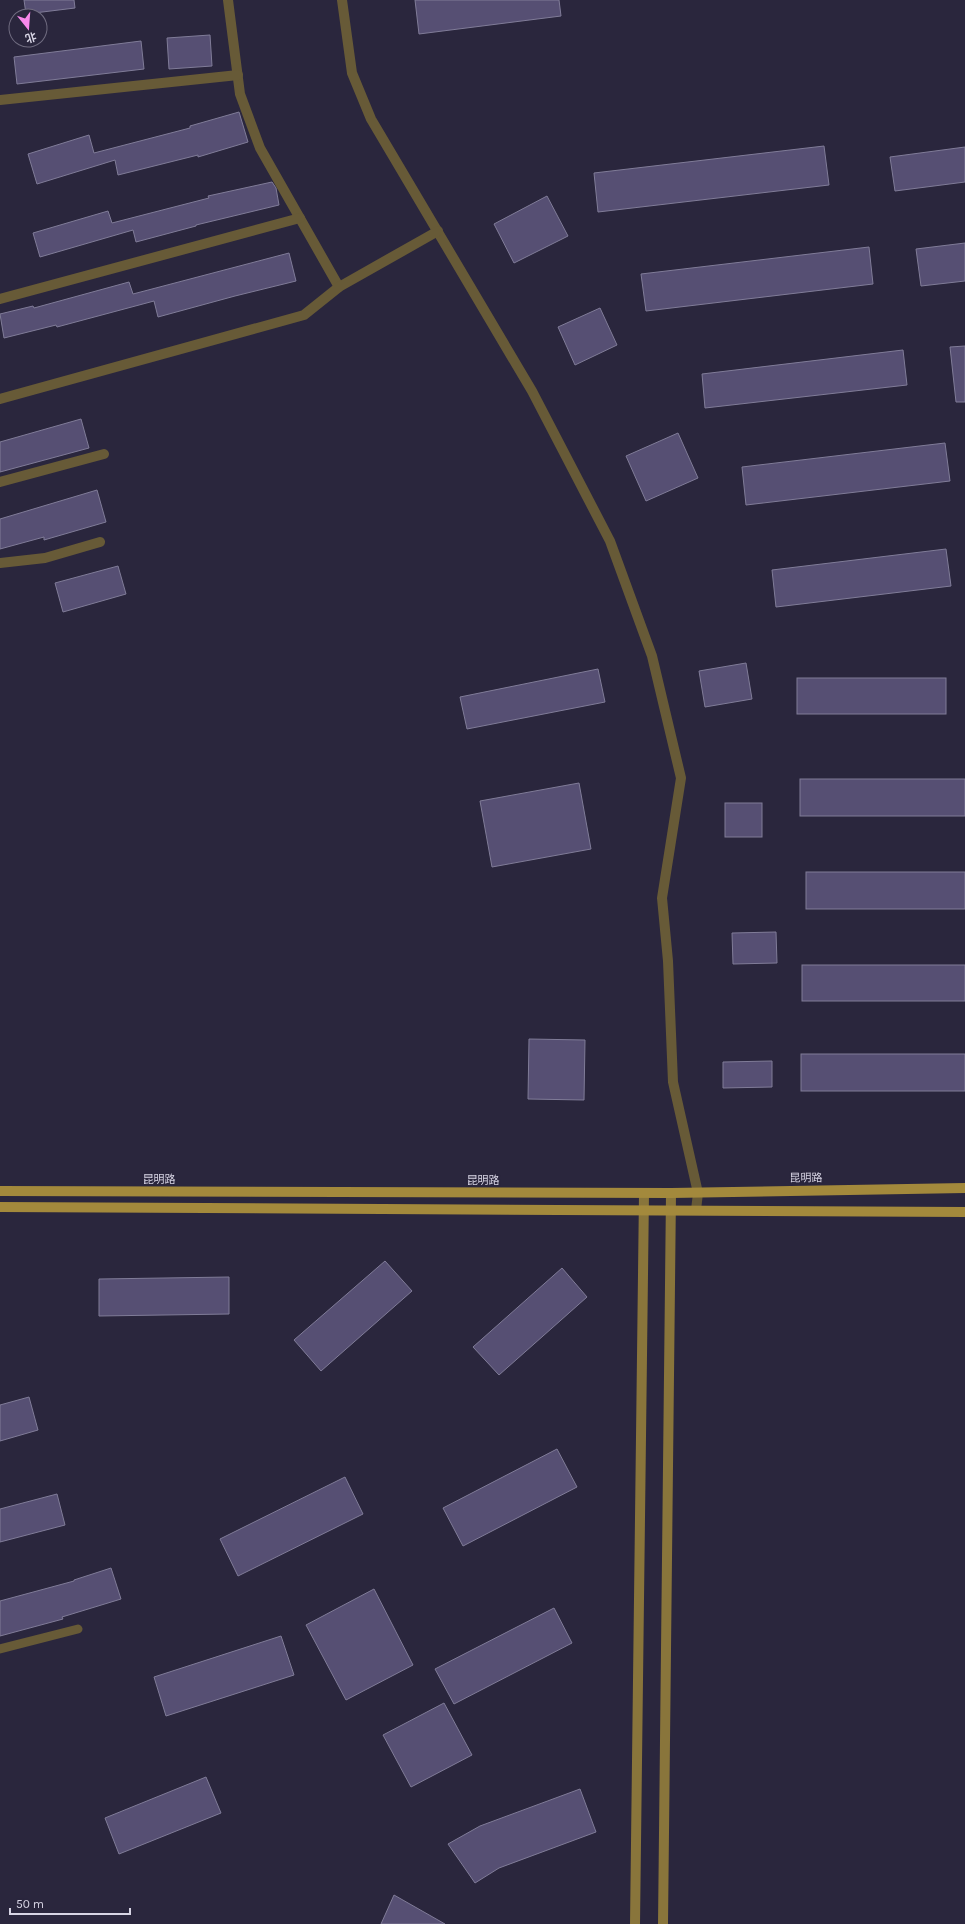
<svg xmlns="http://www.w3.org/2000/svg" width="965" height="1924" viewBox="0 0 965 1924" font-family="Karla,'Noto Sans SC',sans-serif">
<rect width="100%" height="100%" fill="#2a263d"/>
<g fill="#564f73" stroke="#807c98">
<path d="M24,0H74L75,8L26,14Z"/>
<path d="M415,0H559L561,16L419,34Z"/>
<path d="M210,35L212,66L169,69L167,38Z"/>
<path d="M141,41L144,69L17,84L14,57Z"/>
<path d="M239,112L248,142L198,157V155L118,175L115,160L37,184L28,154L89,135L94,153L190,128V126Z"/>
<path d="M824,146L829,185L598,212L594,173Z"/>
<path d="M965,147V182L895,191L890,157Z"/>
<path d="M272,182L276,188L279,205L196,225V226L136,242L133,230L40,257L33,233L108,211L112,223L209,198L208,196Z"/>
<path d="M547,196L568,236L514,263L494,224Z"/>
<path d="M965,243V281L921,286L916,249Z"/>
<path d="M869,247L873,284L646,311L641,274Z"/>
<path d="M289,253L296,281L235,296L158,317L154,301L57,327L56,325L4,338L0,314L33,306L34,308L129,282L133,294Z"/>
<path d="M600,308L617,345L575,365L558,327Z"/>
<path d="M965,346V402H956L950,347Z"/>
<path d="M903,350L907,385L705,408L702,374Z"/>
<path d="M81,419L89,448L0,472V442Z"/>
<path d="M678,433L698,478L646,501L626,456Z"/>
<path d="M945,443L950,481L746,505L742,467Z"/>
<path d="M97,490L106,522L44,540V537L0,549V519Z"/>
<path d="M946,549L951,586L776,607L772,570Z"/>
<path d="M118,566L126,594L63,612L55,583Z"/>
<path d="M746,663L752,699L705,707L699,671Z"/>
<path d="M598,669L605,702L467,729L460,697Z"/>
<rect x="797" y="678" width="149" height="36"/>
<rect x="800" y="779" width="165" height="37"/>
<path d="M579,783L591,849L492,867L480,801Z"/>
<rect x="725" y="803" width="37" height="34"/>
<rect x="806" y="872" width="159" height="37"/>
<path d="M776,932L777,963L733,964L732,933Z"/>
<rect x="802" y="965" width="163" height="36"/>
<path d="M529,1039L585,1040L584,1100L528,1099Z"/>
<rect x="801" y="1054" width="164" height="37"/>
<path d="M772,1061V1087L723,1088V1062Z"/>
<path d="M385,1261L412,1291L321,1371L294,1340Z"/>
<path d="M562,1268L587,1297L499,1375L473,1347Z"/>
<path d="M229,1277V1314L99,1316V1279Z"/>
<path d="M29,1397L38,1430L0,1441V1405Z"/>
<path d="M557,1449L577,1487L463,1546L443,1508Z"/>
<path d="M345,1477L363,1514L238,1576L220,1539Z"/>
<path d="M57,1494L65,1525L0,1542V1509Z"/>
<path d="M111,1568L121,1599L62,1617L63,1619L0,1636V1601L74,1581V1580Z"/>
<path d="M374,1589L413,1665L346,1700L306,1625Z"/>
<path d="M554,1608L572,1643L454,1704L435,1669Z"/>
<path d="M281,1636L294,1675L166,1716L154,1677Z"/>
<path d="M444,1703L472,1755L411,1787L383,1735Z"/>
<path d="M206,1777L221,1813L119,1854L105,1818Z"/>
<path d="M580,1789L596,1832L499,1868L475,1883L448,1844L480,1826Z"/>
<path d="M394,1895L445,1924H381Z"/>
</g>
<g fill="none" stroke-linecap="round" stroke-linejoin="round">
<path stroke="#675a37" stroke-width="9" d="M0,1649L78,1629"/>
<g stroke="#675a37" stroke-width="10">
<path d="M228,0L240,94L260,148L339,287"/>
<path d="M342,0L352,73L371,119L532,391L610,541L652,656L681,778L662,898L668,961L673,1082L698,1193L696,1210"/>
<path d="M0,100L238,75"/>
<path d="M0,299L300,218"/>
<path d="M0,399L304,315L339,287L438,231"/>
<path d="M0,482L104,454"/>
<path d="M0,563L45,558L100,542"/>
</g>
<g stroke="#89753b" stroke-width="10">
<path d="M635,1924L644,1193"/>
<path d="M663,1924L671,1193"/>
</g>
<g stroke="#a3893c" stroke-width="10">
<path d="M0,1191L671,1193L965,1188"/>
<path d="M0,1207L965,1212"/>
</g>
</g>
<g text-anchor="middle" dominant-baseline="central" stroke-width="3.5" stroke-linejoin="round" paint-order="stroke">
<g font-size="11" fill="#d8d5e5" stroke="#2a263d">
<text transform="translate(806 1178) rotate(-1)">昆明路</text>
<text x="159" y="1179">昆明路</text>
<text x="483" y="1180">昆明路</text>
</g>
</g>
<g transform="translate(28 28) rotate(163)"><circle r="19" fill="#2a263d" stroke="#706c80"/>
<path d="M0-3L7 15L0 10L-7 15Z" fill="#f888eb"/>
<text y="-6" font-size="11" font-weight="bold" text-anchor="middle" fill="#d8d5e5">北</text>
</g>
<path d="M10 1908v6h120v-6" fill="none" stroke="#d8d5e5" stroke-width="2"/>
<text x="16" y="1908" font-size="12" fill="#d8d5e5" stroke="#2a263d" stroke-width="3" paint-order="stroke">50 m</text>
</svg>
